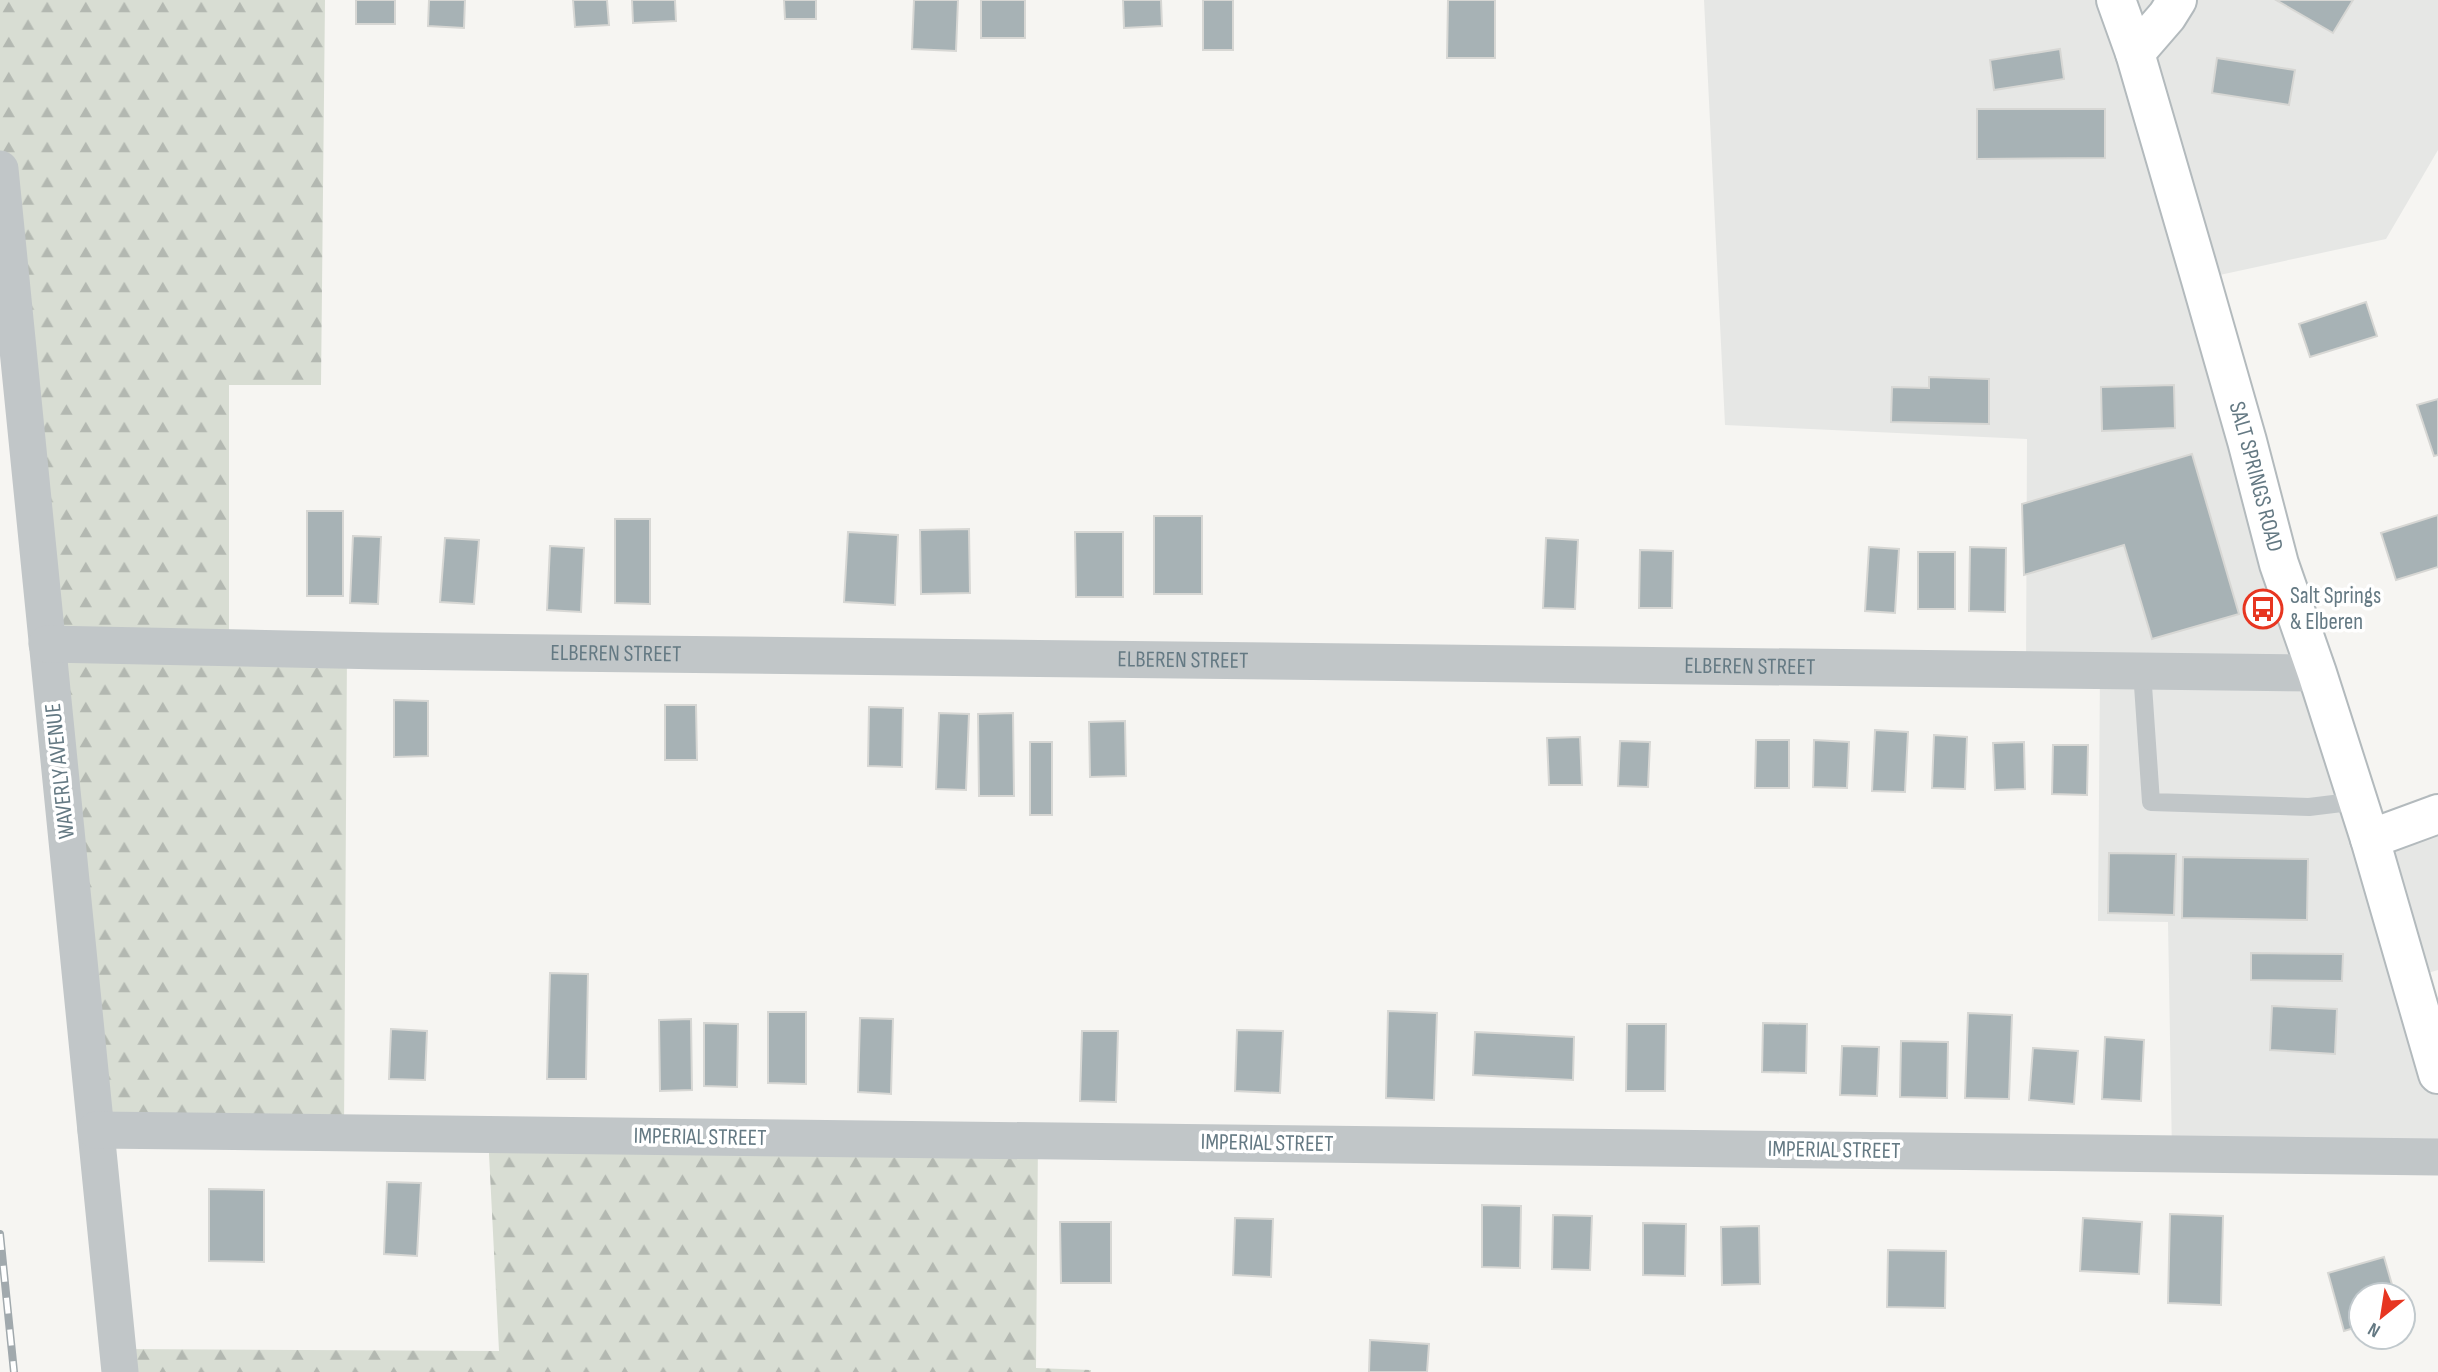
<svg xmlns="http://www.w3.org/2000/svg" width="2438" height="1372" viewBox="0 0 2438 1372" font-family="'Sofia Sans Condensed',sans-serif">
<defs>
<pattern id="forest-firs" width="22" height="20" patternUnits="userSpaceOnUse" patternTransform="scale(1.75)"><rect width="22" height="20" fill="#d8ddd3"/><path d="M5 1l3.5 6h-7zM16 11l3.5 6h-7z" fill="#b3b8b1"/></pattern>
</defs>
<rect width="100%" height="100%" fill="#f6f5f2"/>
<path fill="#e6e7e5" d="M1704,0H2438V150L2386,239L2201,279L2370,839L2438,814V970L2411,978L2438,1074V1157L2172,1154L2168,922L2098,921L2100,671L2026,669L2027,439L1725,425Z"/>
<g fill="url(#forest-firs)">
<path d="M0,0H325L321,385H229V648L347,651L344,1132L96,1130L0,169Z"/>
<path d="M488,1134L1038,1140L1036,1368L1091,1370V1372H120L118,1349L499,1351Z"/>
</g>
<g fill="#a7b2b5" stroke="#d7d7d4" stroke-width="2">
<rect x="356" y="0" width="39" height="24"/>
<path d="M429,0H465L464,28L428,26Z"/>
<path d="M573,0H607L609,25L575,27Z"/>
<path d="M632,0H675L676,21L633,23Z"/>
<path d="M784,0H816V19H785Z"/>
<path d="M914,0H958L956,51L912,49Z"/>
<rect x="981" y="0" width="44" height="38"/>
<path d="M1123,0H1161L1162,26L1124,28Z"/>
<rect x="1203" y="0" width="30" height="50"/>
<path d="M1448,0H1495V58H1447Z"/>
<path d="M2276,0H2353L2333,33Z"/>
<path d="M2060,49L2064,79L1994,90L1990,60Z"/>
<path d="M2217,58L2295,70L2289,105L2212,93Z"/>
<path d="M1977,109H2105V158L1977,159Z"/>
<path d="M2366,302L2377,336L2310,357L2299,324Z"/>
<path d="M1929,377L1989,379V424L1891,422L1892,387L1929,388Z"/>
<path d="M2174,385L2175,428L2102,431L2101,387Z"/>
<path d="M2438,399V455L2434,456L2417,405Z"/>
<path d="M2192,454L2239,614L2152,639L2124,545L2024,575L2022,504Z"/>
<rect x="307" y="511" width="36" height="85"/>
<path d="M2438,515V567L2396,580L2381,533Z"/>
<rect x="1154" y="516" width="48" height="78"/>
<path d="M615,519H650V604L615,603Z"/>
<path d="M969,529L970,593L921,594L920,530Z"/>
<path d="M848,532L898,535L895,605L844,602Z"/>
<path d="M1075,532H1123V597H1076Z"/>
<path d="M353,536L381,537L378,604L350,603Z"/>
<path d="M445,538L479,540L474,604L440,602Z"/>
<path d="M1546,538L1578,540L1575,609L1543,608Z"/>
<path d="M550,546L584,548L581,612L547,610Z"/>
<path d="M1869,547L1899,549L1895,613L1865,611Z"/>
<path d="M1970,547L2006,548L2005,612L1969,611Z"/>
<path d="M1640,550L1673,551L1672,608H1639Z"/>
<rect x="1918" y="552" width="37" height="57"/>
<path d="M394,700L428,701V756L394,757Z"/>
<path d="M665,705H696L697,760H665Z"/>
<path d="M869,707L903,708L902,767L868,766Z"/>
<path d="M939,713L969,714L966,790L936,789Z"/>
<path d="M1013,713L1014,796H979L978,714Z"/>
<path d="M1125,721L1126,776L1090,777L1089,722Z"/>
<path d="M1875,730L1908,732L1905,792L1872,791Z"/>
<path d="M1934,735L1967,737L1965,789L1932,788Z"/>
<path d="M1580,737L1582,785H1549L1547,738Z"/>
<path d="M1756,740H1789V788H1755Z"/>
<path d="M1814,740L1849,742L1847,788L1813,787Z"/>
<path d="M1620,741L1650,742L1648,787L1618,786Z"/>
<rect x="1030" y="742" width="22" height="73"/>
<path d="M2024,742L2025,789L1995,790L1993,743Z"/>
<path d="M2053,745H2088L2087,795L2052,794Z"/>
<path d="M2109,853L2176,854L2174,915L2108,913Z"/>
<path d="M2183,857L2308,859L2307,920L2182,918Z"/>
<path d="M2251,953L2343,954L2342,981L2251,980Z"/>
<path d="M550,973L588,974L586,1079H547Z"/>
<path d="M2272,1006L2337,1009L2335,1054L2270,1050Z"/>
<path d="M1388,1011L1437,1013L1434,1100L1386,1098Z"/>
<path d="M768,1012H806V1084L768,1083Z"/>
<path d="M1968,1013L2012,1015L2009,1099L1965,1098Z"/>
<path d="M860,1018L893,1019L891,1094L858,1092Z"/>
<path d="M691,1019L692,1090L660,1091L659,1020Z"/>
<path d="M704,1023L738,1024L737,1087L704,1086Z"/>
<path d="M1763,1023L1807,1024L1806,1073L1762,1072Z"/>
<path d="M1627,1024H1666L1665,1091H1626Z"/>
<path d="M391,1029L427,1031L425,1080L389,1079Z"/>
<path d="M1237,1030L1283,1031L1280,1093L1235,1091Z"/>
<path d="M1082,1031H1118L1116,1102L1080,1101Z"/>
<path d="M1475,1032L1574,1037L1573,1080L1473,1075Z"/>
<path d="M2105,1037L2144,1040L2141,1101L2102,1099Z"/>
<path d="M1901,1041L1948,1042L1947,1098L1900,1097Z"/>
<path d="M1842,1046L1879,1047L1877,1096L1840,1095Z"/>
<path d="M2033,1048L2078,1051L2074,1104L2029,1100Z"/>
<path d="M387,1182L421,1183L417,1256L384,1254Z"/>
<path d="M209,1189L264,1190V1262L209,1261Z"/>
<path d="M1482,1205L1521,1206L1520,1268L1482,1267Z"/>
<path d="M2170,1214L2223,1216L2221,1305L2168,1303Z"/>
<path d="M1553,1215L1592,1216L1590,1270L1552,1269Z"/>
<path d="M1235,1218L1273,1219L1271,1277L1233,1275Z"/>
<path d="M2083,1218L2142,1222L2139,1274L2080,1271Z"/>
<path d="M1060,1222H1111V1283H1061Z"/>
<path d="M1643,1223L1686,1224L1685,1276L1643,1275Z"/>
<path d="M1759,1226L1760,1284L1722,1285L1721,1227Z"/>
<path d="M1888,1250L1946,1251L1945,1308L1887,1307Z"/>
<path d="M2384,1257L2395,1295H2361V1326L2344,1331L2328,1273Z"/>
<path d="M1370,1340L1429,1344L1427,1372H1369Z"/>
</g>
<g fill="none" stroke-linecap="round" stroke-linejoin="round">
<defs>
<g id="secondary">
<path id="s2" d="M2116,0L2135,53L2201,280L2247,441L2279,564L2317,673L2370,839L2438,1074"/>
<path d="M2135,53L2167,16L2177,0"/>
<path d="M2370,839L2438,814"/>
</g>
</defs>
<use href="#secondary" stroke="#b3babd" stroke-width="42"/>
<path stroke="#c1c6c8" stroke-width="18" d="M2142,671L2151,802L2309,807L2358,801"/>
<g stroke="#c1c6c8" stroke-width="37">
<path d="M0,169L120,1372"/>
<path id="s1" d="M47,644L382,651L2317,673"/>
<path d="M96,1130L2438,1157"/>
</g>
<use href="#secondary" stroke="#fff" stroke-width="38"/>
<defs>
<path id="rail" d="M0,1234L14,1372"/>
</defs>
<use href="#rail" stroke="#a1a9ad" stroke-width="8"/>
<use href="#rail" stroke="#fff" stroke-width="5" stroke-dasharray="16" stroke-linecap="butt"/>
</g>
<defs>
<symbol id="bus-ring" viewBox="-11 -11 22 22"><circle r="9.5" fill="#fff" stroke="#e73621" stroke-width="1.5"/><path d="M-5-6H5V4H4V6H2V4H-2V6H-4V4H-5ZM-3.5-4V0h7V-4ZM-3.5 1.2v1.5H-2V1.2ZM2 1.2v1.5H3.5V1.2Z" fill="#e73621"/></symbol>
</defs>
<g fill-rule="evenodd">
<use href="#bus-ring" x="2241" y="587" width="44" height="44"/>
</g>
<g text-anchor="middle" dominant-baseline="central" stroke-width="7" stroke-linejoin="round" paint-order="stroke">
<g font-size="23" fill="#647983" stroke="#fff">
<text stroke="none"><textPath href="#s2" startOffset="497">SALT SPRINGS ROAD</textPath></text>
<text stroke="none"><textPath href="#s1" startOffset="569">ELBEREN STREET</textPath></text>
<text stroke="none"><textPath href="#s1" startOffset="1136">ELBEREN STREET</textPath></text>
<text stroke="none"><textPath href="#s1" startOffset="1703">ELBEREN STREET</textPath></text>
<text transform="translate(60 771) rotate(-96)">WAVERLY AVENUE</text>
<text transform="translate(700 1137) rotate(1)">IMPERIAL STREET</text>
<text transform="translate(1267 1143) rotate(1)">IMPERIAL STREET</text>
<text transform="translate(1834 1150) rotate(1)">IMPERIAL STREET</text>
</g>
<g font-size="23" fill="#647983" stroke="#fff" text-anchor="start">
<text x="2290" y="596">Salt Springs<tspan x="2290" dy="26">&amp; Elberen</tspan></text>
</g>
</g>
<g transform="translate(2382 1316) rotate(210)"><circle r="33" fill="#ffffff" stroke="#c1c9cd" stroke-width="2"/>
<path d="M0-5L12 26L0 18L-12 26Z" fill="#e73621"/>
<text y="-10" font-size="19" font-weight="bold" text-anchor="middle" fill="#647983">N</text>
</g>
</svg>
